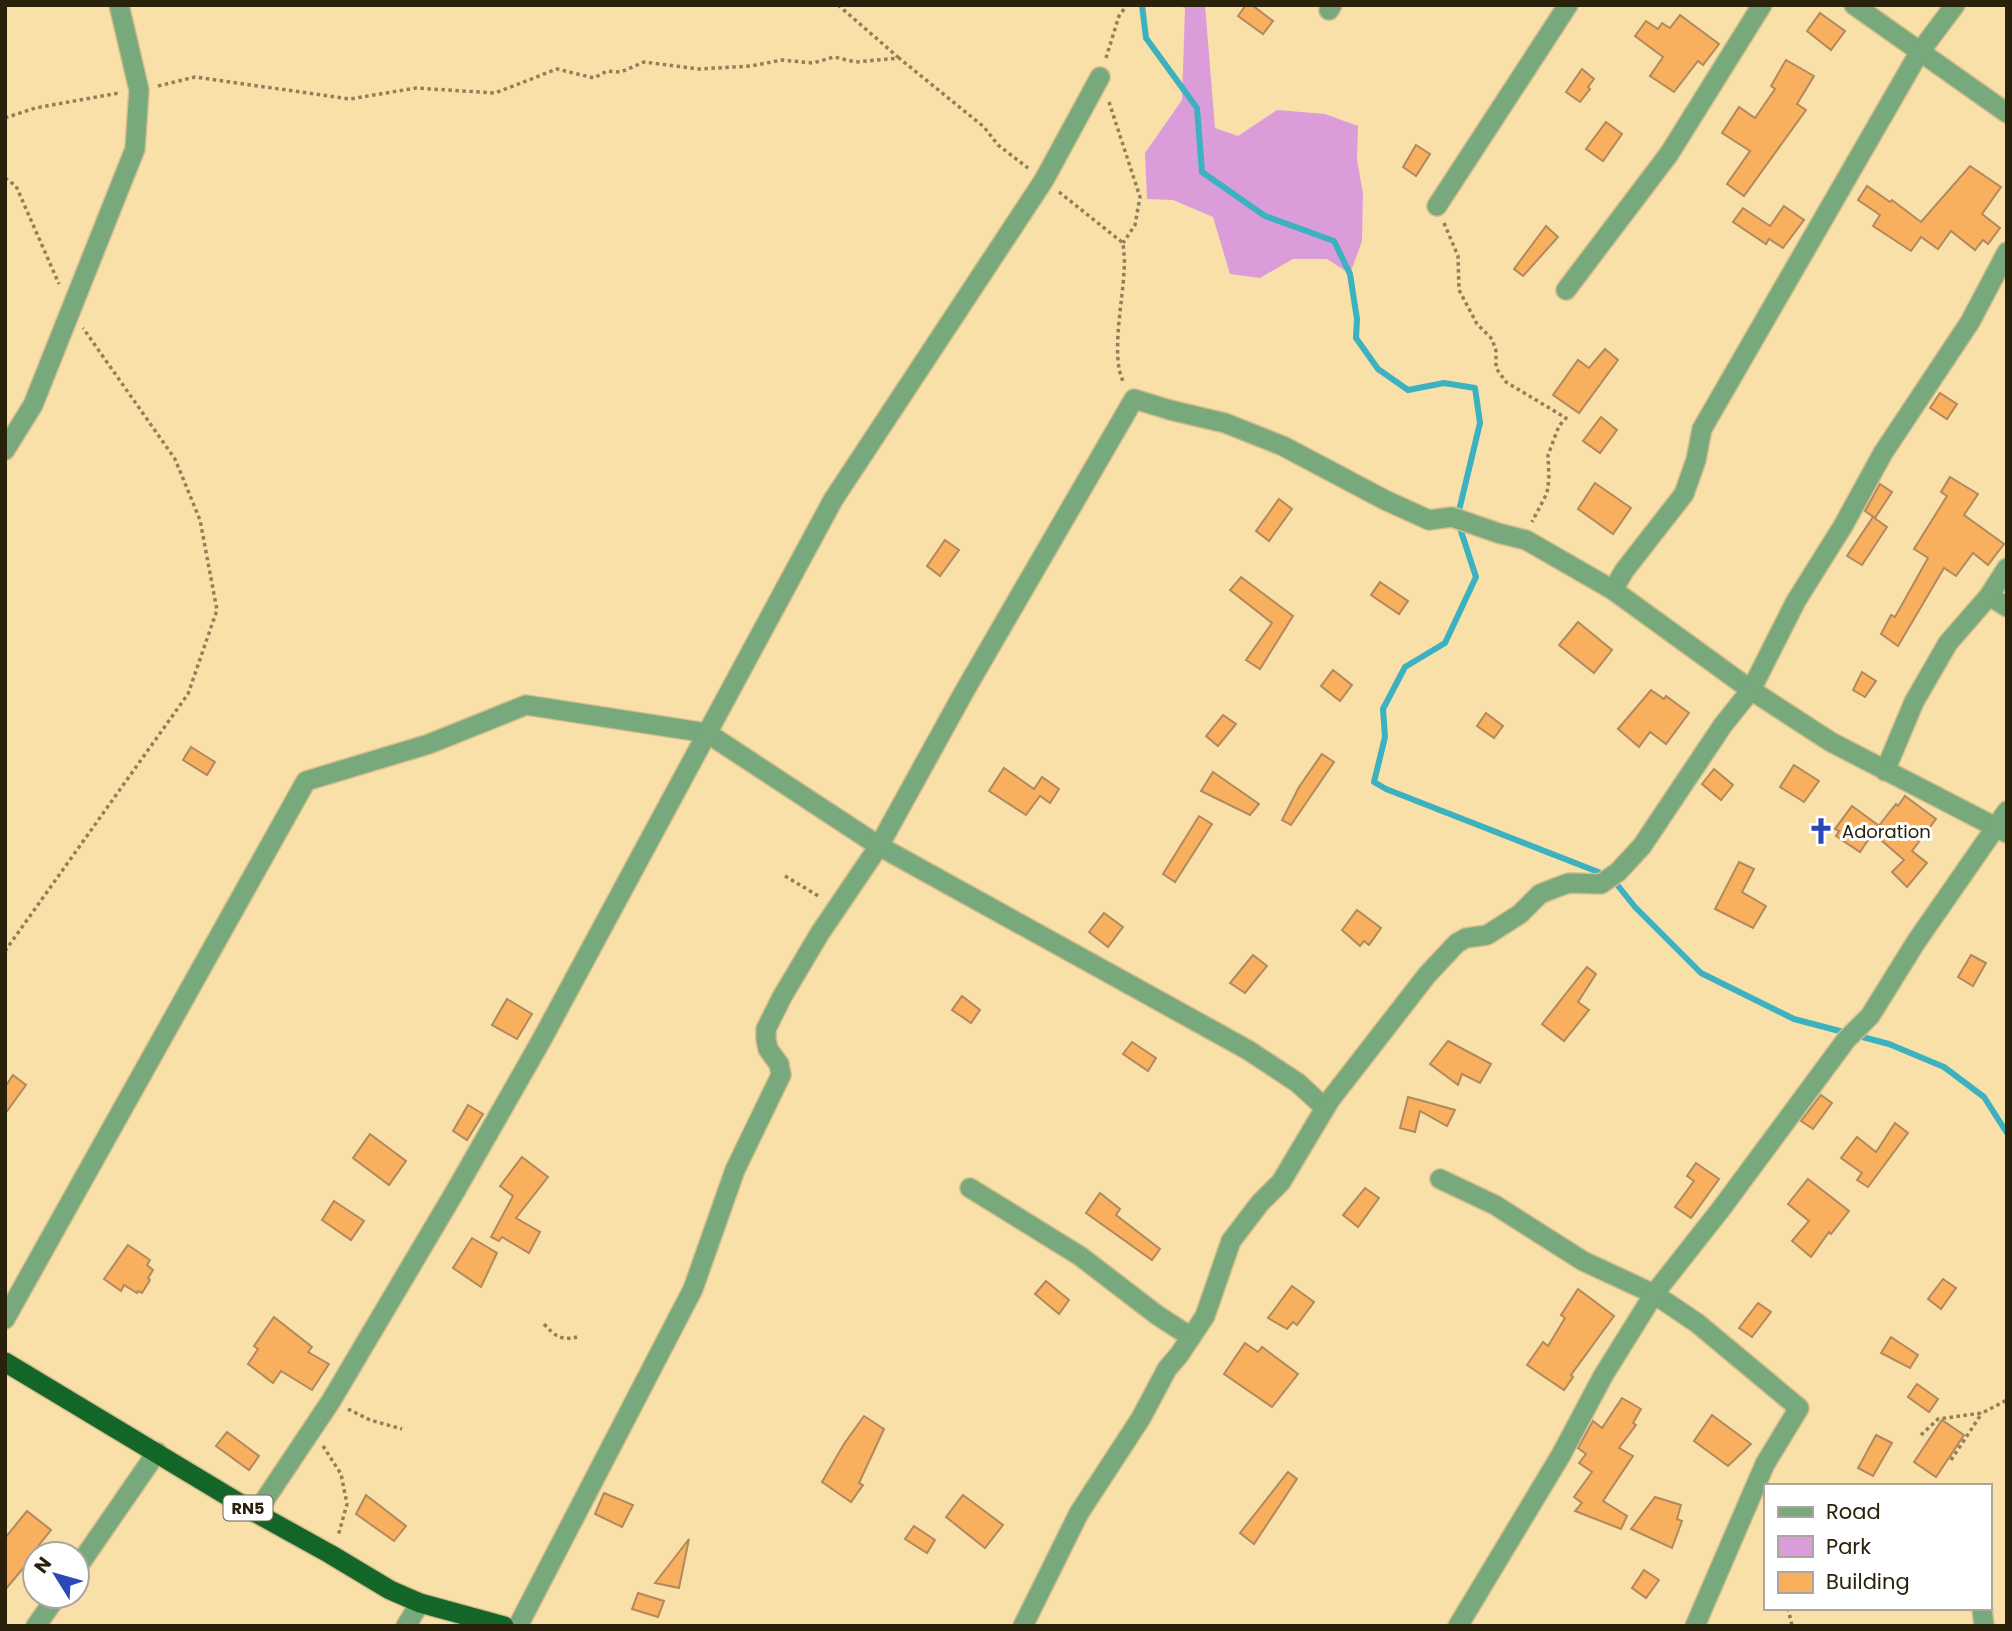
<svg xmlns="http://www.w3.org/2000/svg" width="2012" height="1631" viewBox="0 0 2012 1631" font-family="Poppins,sans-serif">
<rect width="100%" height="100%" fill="#f9e0a8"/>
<path fill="#db9dda" d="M1176,5H1205L1215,128L1238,136L1277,110L1325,114L1358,126L1357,160L1363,193L1362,241L1350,274L1327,259H1293L1260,278L1230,274L1213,217L1173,200L1147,199L1145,153L1182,100L1185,8Z"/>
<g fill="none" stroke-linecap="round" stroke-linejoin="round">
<path stroke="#3cb1c0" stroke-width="6" d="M1142,5L1146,38L1197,108L1202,172L1265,216L1334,241L1350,274L1357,319L1356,338L1378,369L1408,390L1444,383L1475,388L1480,423L1457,519L1476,577L1445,643L1405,667L1383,709L1385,737L1374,782L1386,789L1611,877L1635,907L1701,973L1794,1019L1889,1044L1944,1067L1984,1097L2007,1133"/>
</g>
<g fill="#f8af5e" stroke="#b2895e" stroke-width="2">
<path d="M1246,5H1252L1273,21L1263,34L1238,16Z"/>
<path d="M1820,13L1845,31L1831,50L1807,31Z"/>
<path d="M1680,15L1719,44L1703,65L1698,61L1674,92L1650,76L1663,57L1635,36L1646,21L1658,29L1662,23L1670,28Z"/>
<path d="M1786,60L1814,76L1797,104L1806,110L1744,196L1727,184L1750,151L1722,133L1739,107L1755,118L1775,89L1771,86Z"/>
<path d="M1582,69L1594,79L1588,87L1590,89L1580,102L1566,92Z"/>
<path d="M1606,122L1622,134L1603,161L1586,149Z"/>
<path d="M1416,145L1430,154L1416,176L1403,167Z"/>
<path d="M1970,166L2001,187L1982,214L2000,228L1988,244L1983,240L1975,250L1951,231L1938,249L1921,237L1911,251L1873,226L1880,215L1858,200L1867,186L1890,202L1892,200L1921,222Z"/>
<path d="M1784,206L1804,220L1783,248L1769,239L1766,244L1733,222L1743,208L1770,226Z"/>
<path d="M1546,226L1558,237L1523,276L1514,269Z"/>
<path d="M1605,349L1618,360L1579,413L1553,395L1578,360L1589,368Z"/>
<path d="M1940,393L1957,404L1947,419L1930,408Z"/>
<path d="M1601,417L1617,430L1600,453L1583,441Z"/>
<path d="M1950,477L1978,494L1964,515L2004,544L1988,565L1973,553L1956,576L1944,568L1898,646L1881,634L1891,615L1895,617L1928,558L1914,549L1947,496L1941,492Z"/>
<path d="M1595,483L1631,508L1613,534L1578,509Z"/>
<path d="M1880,484L1892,492L1875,518L1865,511Z"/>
<path d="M1279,499L1292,509L1269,541L1256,531Z"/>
<path d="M1873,517L1887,527L1862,565L1847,556Z"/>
<path d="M945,540L959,550L940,576L927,566Z"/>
<path d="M1241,577L1293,616L1260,669L1246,660L1272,623L1230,590Z"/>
<path d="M1380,582L1408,601L1399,614L1371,595Z"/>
<path d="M1578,622L1612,650L1594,673L1559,645Z"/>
<path d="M1333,670L1352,685L1340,701L1321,686Z"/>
<path d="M1862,672L1876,681L1865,697L1853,690Z"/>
<path d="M1651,690L1664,699L1666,696L1689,713L1666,744L1650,732L1639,747L1618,729Z"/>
<path d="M1486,713L1503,726L1494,738L1477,726Z"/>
<path d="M1223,715L1236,724L1218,746L1206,736Z"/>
<path d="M191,747L215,762L207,775L183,760Z"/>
<path d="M1322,754L1334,762L1291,825L1282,820L1299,787Z"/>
<path d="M1794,765L1819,781L1804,802L1780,787Z"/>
<path d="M1004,768L1034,789L1042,777L1059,789L1050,803L1040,796L1026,815L989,791Z"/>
<path d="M1714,769L1733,785L1721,800L1702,784Z"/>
<path d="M1213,772L1259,804L1250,815L1201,791Z"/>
<path d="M1905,796L1936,819L1912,851L1927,863L1907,887L1892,872L1904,860L1873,833L1896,804L1898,806Z"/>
<path d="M1852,806L1878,825L1860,852L1836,836L1839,831L1835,829Z"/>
<path d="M1199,816L1212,824L1175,882L1163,874Z"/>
<path d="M1739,862L1754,869L1742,892L1766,906L1753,928L1715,909Z"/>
<path d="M1357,910L1381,928L1369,945L1364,941L1360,946L1342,930Z"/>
<path d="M1104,913L1123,927L1108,947L1089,932Z"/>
<path d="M1253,955L1267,966L1245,993L1230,983Z"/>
<path d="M1971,955L1986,963L1973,986L1958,977Z"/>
<path d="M1587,967L1596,974L1578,1002L1589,1010L1564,1041L1542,1024Z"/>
<path d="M962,996L980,1010L971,1023L952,1010Z"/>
<path d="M507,999L532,1014L517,1039L492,1025Z"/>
<path d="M1448,1041L1491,1064L1480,1083L1462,1074L1458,1085L1430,1064Z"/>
<path d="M1132,1042L1156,1058L1148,1071L1123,1054Z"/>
<path d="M13,1075L26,1085L5,1114V1087Z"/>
<path d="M1821,1095L1832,1103L1813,1129L1801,1121Z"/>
<path d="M1408,1097L1423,1101L1455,1110L1447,1126L1420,1111L1415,1132L1400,1128Z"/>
<path d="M468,1105L483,1114L467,1140L453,1131Z"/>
<path d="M1895,1123L1908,1133L1868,1187L1857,1180L1862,1173L1841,1158L1857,1137L1876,1152Z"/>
<path d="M370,1134L406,1161L389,1185L353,1158Z"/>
<path d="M522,1157L548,1177L516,1218L540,1232L529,1253L502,1237L499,1241L491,1237L513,1196L500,1186Z"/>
<path d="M1696,1163L1719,1179L1691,1218L1675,1207L1694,1181L1687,1176Z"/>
<path d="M1808,1179L1849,1211L1831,1234L1829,1232L1811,1257L1792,1241L1809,1221L1788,1204Z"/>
<path d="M1365,1188L1379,1198L1358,1227L1343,1215Z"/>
<path d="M1100,1193L1120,1209L1116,1215L1160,1249L1152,1260L1086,1213Z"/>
<path d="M334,1201L364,1221L351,1240L322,1220Z"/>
<path d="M472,1238L497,1253L481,1287L453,1268Z"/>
<path d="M128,1245L150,1260L147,1265L153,1270L148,1278L150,1280L142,1293L138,1291L137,1293L124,1285L121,1291L104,1279Z"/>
<path d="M1943,1279L1956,1288L1941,1309L1928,1299Z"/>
<path d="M1046,1281L1069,1300L1059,1314L1035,1294Z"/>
<path d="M1292,1286L1314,1302L1297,1325L1293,1322L1287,1329L1268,1318Z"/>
<path d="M1578,1289L1614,1316L1571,1375L1573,1377L1564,1390L1527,1365L1543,1342L1548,1346L1565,1318L1561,1315Z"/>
<path d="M1758,1303L1771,1312L1752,1337L1739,1328Z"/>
<path d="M274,1317L312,1347L308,1352L329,1364L312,1390L281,1371L273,1383L248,1364L258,1349L254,1346Z"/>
<path d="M1891,1337L1918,1355L1910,1368L1881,1353Z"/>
<path d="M1245,1343L1258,1352L1262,1347L1298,1374L1272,1407L1224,1374Z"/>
<path d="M1917,1384L1938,1399L1929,1412L1908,1397Z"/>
<path d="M1622,1398L1641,1409L1633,1423L1636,1425L1619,1448L1633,1456L1603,1501L1627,1516L1621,1529L1575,1511L1582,1503L1574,1497L1592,1472L1579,1463L1586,1454L1578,1448L1593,1421L1602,1428Z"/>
<path d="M1712,1415L1751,1444L1728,1466L1694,1441Z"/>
<path d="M864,1416L884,1429L859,1483L863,1485L851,1502L822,1482L844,1444Z"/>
<path d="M1942,1420L1964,1435L1936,1477L1914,1462Z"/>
<path d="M227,1432L259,1456L249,1470L216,1446Z"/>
<path d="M1876,1435L1892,1443L1873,1476L1858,1468Z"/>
<path d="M1288,1472L1297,1479L1254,1544L1240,1533Z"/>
<path d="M604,1493L633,1505L622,1527L595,1514Z"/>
<path d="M366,1495L406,1526L394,1541L356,1514Z"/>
<path d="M963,1495L1003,1525L985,1548L946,1517Z"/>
<path d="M1655,1497L1681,1505L1677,1519L1682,1521L1672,1548L1631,1529Z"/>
<path d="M27,1511L51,1530L35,1550V1575L25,1566L5,1590V1538Z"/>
<path d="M914,1526L935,1540L927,1553L905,1539Z"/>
<path d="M689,1539L679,1588L655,1583Z"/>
<path d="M1644,1570L1659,1580L1646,1598L1632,1588Z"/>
<path d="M638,1593L664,1601L658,1617L632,1609Z"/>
</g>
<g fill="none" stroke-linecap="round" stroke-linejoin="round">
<defs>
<g id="minor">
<path d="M1854,5L2007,113"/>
<path d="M1329,10L1332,5"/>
<path d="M1437,206L1568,5"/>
<path d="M1566,290L1669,154L1762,5"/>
<path d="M5,450L33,405L135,149L139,90L119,5"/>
<path d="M1613,590L1624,571L1684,494L1696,460L1702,429L1919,53L1955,5"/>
<path d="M1989,596L2007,607"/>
<path d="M1885,771L1914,702L1948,643L1989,596L2007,568"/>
<path d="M1440,1179L1495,1205L1583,1261L1654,1294L1697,1323L1799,1408L1765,1464L1695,1626"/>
<path d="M970,1188L1080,1256L1157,1315L1191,1337"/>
<path d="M5,1319L306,781L429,744L526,705L707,733L879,846L1248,1050L1298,1083L1325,1108"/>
<path d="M256,1513L331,1401L456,1190L541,1041L833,500L1044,180L1100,77"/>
<path d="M77,1568L157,1452"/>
<path d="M1982,1608L1984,1626"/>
<path d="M36,1626L57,1596"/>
<path d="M406,1626L420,1603"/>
<path d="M518,1626L693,1289L735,1170L781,1075L779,1064L768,1049L766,1039V1029L782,997L820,933L879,846L964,692L1134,399L1170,410L1225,423L1283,446L1385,500L1429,520L1452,517L1498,533L1526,540L1613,590L1751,690L1831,742L2007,833"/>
<path d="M1023,1626L1079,1513L1141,1418L1167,1369L1179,1355L1205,1316L1231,1241L1260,1203L1281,1182L1330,1100L1427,975L1457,943L1466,938L1487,935L1520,914L1540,894L1555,888L1569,883L1601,884L1618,872L1642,846L1723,725L1751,690L1796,601L1843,526L1883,453L1970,322L2007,252"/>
<path d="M1458,1626L1561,1455L1603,1376L1654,1294L1721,1209L1846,1040L1870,1016L1916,942L2007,811"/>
</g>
<path id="trunk" d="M5,1362L256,1513L330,1554L390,1590L420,1603L504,1626"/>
</defs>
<use href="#minor" stroke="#d4be8c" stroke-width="22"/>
<use href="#trunk" stroke="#d4be8c" stroke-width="22"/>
<g stroke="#907f58" stroke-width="3.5" stroke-dasharray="3.5 3.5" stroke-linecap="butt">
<path d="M838,5L899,58"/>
<path d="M1106,58L1119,16L1127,5"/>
<path d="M158,86L195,77L350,99L416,88L495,93L557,69L594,78L607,71L621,72L644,62L699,69L751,66L782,60L813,63L834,57L856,62L899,58L984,127L998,145L1028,168"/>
<path d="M1109,102L1140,197L1135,225L1123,243"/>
<path d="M5,118L35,108L119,93"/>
<path d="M5,178L16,186L59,284"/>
<path d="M1059,192L1123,243C1124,253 1125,262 1124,271C1123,301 1110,358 1124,383"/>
<path d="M1444,223L1458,256L1459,290L1477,324L1492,339L1496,351V368L1506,382L1566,418L1559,426L1548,455L1549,479L1547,493L1532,522"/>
<path d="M785,876L820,897"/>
<path d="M5,951L188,694L217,610L200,520L175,459L83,328"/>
<path d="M544,1324C555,1336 561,1341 577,1337"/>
<path d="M348,1409L370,1420L402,1429"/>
<path d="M1921,1435L1938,1419L1982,1413L2007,1400"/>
<path d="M323,1446L341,1474L347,1504L338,1536"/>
<path d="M1951,1460L1982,1413"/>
<path d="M1788,1608L1792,1626"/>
</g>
<use href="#minor" stroke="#77a97c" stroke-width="19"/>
<use href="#trunk" stroke="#146628" stroke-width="19"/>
</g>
<defs>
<symbol id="church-bare" viewBox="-9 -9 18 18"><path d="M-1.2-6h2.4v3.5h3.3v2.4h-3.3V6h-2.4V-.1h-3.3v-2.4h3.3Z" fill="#2a48b8" stroke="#fff" stroke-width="2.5" paint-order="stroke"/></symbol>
</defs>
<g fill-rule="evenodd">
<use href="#church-bare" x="1802" y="812" width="38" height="38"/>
</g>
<g text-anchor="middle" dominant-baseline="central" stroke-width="6" stroke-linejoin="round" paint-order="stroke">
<rect fill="#fff" stroke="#6a6454" stroke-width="2" x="223.5" y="1495.5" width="49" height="25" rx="5"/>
<g font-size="16" font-weight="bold" fill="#2a210a">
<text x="248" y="1508">RN5</text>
</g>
<g font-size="18" fill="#2a210a" stroke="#fff" text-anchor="start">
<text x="1842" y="831">Adoration</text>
</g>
</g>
<rect width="2012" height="1631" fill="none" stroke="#2a210a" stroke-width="14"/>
<rect x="1764" y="1484" width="228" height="126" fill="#ffffff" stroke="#aaa69d" stroke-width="2"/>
<rect x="1778" y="1507" width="35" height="10" fill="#77a97c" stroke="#aaa69d" stroke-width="2"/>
<text x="1826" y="1519" font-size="21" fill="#2a210a">Road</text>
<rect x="1778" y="1536" width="35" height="21" fill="#db9dda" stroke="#aaa69d" stroke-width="2"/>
<text x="1826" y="1554" font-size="21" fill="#2a210a">Park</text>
<rect x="1778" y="1572" width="35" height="21" fill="#f8af5e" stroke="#aaa69d" stroke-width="2"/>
<text x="1826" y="1589" font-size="21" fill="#2a210a">Building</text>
<g transform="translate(56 1575) rotate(307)"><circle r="33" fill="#ffffff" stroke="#aaa69d" stroke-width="2"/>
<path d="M0-5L12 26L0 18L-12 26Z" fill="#2a48b8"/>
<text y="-10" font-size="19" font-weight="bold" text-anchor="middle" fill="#2a210a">N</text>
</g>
</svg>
